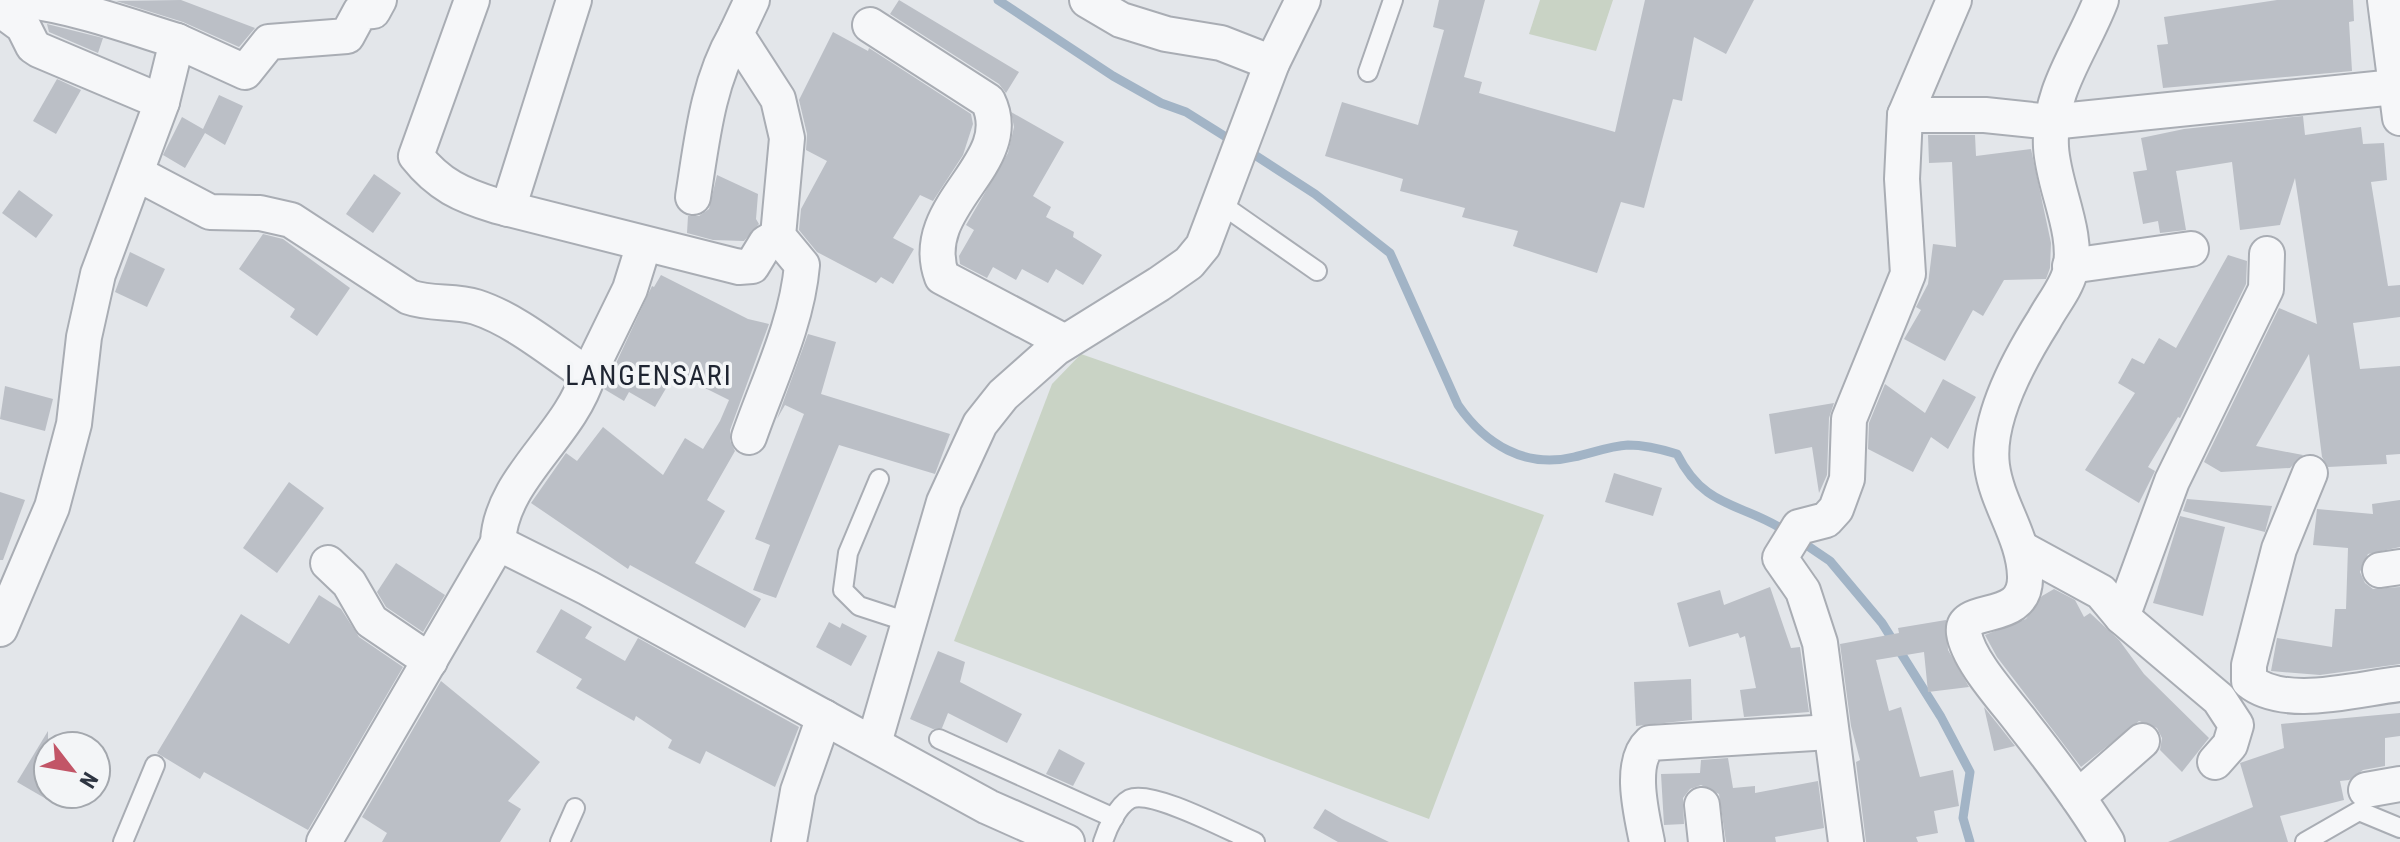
<svg xmlns="http://www.w3.org/2000/svg" width="2400" height="842" viewBox="0 0 2400 842" font-family="'Roboto Condensed',sans-serif">
<rect width="100%" height="100%" fill="#e3e6ea"/>
<g fill="#c9d3c5">
<path d="M1540,0H1613L1596,51L1529,34Z"/>
<path d="M1081,354L1544,515L1429,819L954,641L1052,384Z"/>
</g>
<g fill="none" stroke-linecap="round" stroke-linejoin="round">
<g stroke="#a2b4c6" stroke-width="9">
<path d="M998,0L1113,76L1161,103L1186,112L1234,142"/>
<path d="M1247,150L1315,194L1390,253L1458,405C1485,444 1525,469 1574,457C1592,453 1610,446 1628,445C1646,445 1661,449 1677,454C1705,510 1742,502 1787,532"/>
<path d="M1799,540L1830,561L1882,623L1941,717L1970,772L1963,818L1970,842"/>
</g>
</g>
<g fill="#bbbfc6">
<path d="M181,0L255,28L239,47L183,22L116,1Z"/>
<path d="M899,0L1019,72L1006,93L999,84L890,14Z"/>
<path d="M1439,0H1485L1464,77L1482,82L1479,93L1615,132L1645,0H1754L1726,54L1694,37L1682,101L1673,99L1644,208L1621,202L1597,273L1513,246L1518,231L1462,217L1465,208L1400,191L1403,179L1325,156L1342,102L1418,125L1444,30L1433,27Z"/>
<path d="M2277,0H2353L2354,21L2349,22L2352,71L2163,88L2157,45L2168,44L2164,17Z"/>
<path d="M47,24L103,38L98,53L49,32Z"/>
<path d="M833,32L868,51L869,48L971,114L973,124L963,155L933,201L920,195L893,238L914,249L893,284L881,277L876,283L817,252L799,230L801,209L827,161L806,150L807,134L799,100Z"/>
<path d="M57,79L81,90L56,134L33,121Z"/>
<path d="M219,95L243,106L225,145L205,133L185,168L163,155L182,117L203,129Z"/>
<path d="M1011,112L1064,142L1033,196L1051,207L1046,217L1074,232L1073,237L1102,255L1083,285L1056,269L1048,283L1022,269L1016,280L993,267L987,278L960,264L959,256L974,230L966,225L1008,153L1014,127Z"/>
<path d="M2303,116L2305,135L2361,127L2363,144L2384,143L2387,180L2371,182L2388,286L2400,285V317L2353,323L2360,369L2400,366V454L2386,455L2387,464L2328,467L2322,457L2309,354L2256,446L2303,455L2290,468L2221,472L2204,462L2279,308L2317,324L2295,178L2280,225L2240,230L2232,162L2176,171L2186,230L2160,233L2158,221L2143,224L2133,172L2147,170L2141,138L2184,129Z"/>
<path d="M1928,135H1975L1976,156L2031,149L2051,243L2050,268L2046,279L2004,280L1983,316L1973,310L1945,361L1904,339L1921,310L1916,307L1928,284L1933,244L1956,247L1952,162L1929,163Z"/>
<path d="M374,174L401,193L373,233L346,214Z"/>
<path d="M717,175L758,194L756,219L759,224L744,241L713,240L687,233L688,216H699L709,209Z"/>
<path d="M19,190L53,215L36,238L2,213Z"/>
<path d="M263,234L283,239L350,288L317,336L290,317L295,309L239,269Z"/>
<path d="M130,252L165,269L147,307L115,292Z"/>
<path d="M2228,255L2247,261L2246,284L2180,418L2178,417L2148,467L2155,471L2139,503L2085,470L2135,393L2118,383L2132,358L2144,364L2159,338L2176,348Z"/>
<path d="M661,275L748,319L769,324L730,430V441L735,451L707,500L725,511L695,563L761,599L745,628L630,565L628,569L531,503L566,453L577,461L603,427L663,475L685,438L703,449L720,421L729,400L675,373L655,407L629,392L624,401L604,389L652,286L654,287Z"/>
<path d="M808,334L836,342L821,394L950,434L935,474L839,445L776,598L753,590L770,545L755,539L804,414L785,405L777,419Z"/>
<path d="M1943,379L1976,397L1948,449L1931,437L1913,472L1868,449L1869,423L1885,384L1925,413Z"/>
<path d="M5,386L53,399L45,431L0,419Z"/>
<path d="M1834,403L1829,418L1827,475L1819,493L1812,447L1775,454L1769,414Z"/>
<path d="M1614,473L1662,488L1653,516L1605,502Z"/>
<path d="M289,482L324,508L277,573L243,548Z"/>
<path d="M0,492L25,500L3,560H0Z"/>
<path d="M2187,499L2272,506L2265,532L2183,511Z"/>
<path d="M2400,500V547L2368,554L2360,572L2365,583L2373,589L2400,587V664L2320,675L2271,671L2277,638L2332,647L2335,609H2346L2348,548L2313,545L2317,509L2373,514L2372,504Z"/>
<path d="M2180,516L2225,527L2203,616L2153,603Z"/>
<path d="M396,563L445,595L423,632L386,607L377,592Z"/>
<path d="M1770,587L1791,648L1800,647L1809,712L1744,717L1740,690L1756,688L1745,636L1740,638L1738,633L1689,647L1677,603L1720,590L1724,605Z"/>
<path d="M2054,589L2075,600L2084,617L2090,613L2119,640L2144,674L2209,738L2182,772L2160,750L2162,738L2157,728L2139,721L2081,767L1997,657L1985,635L2026,619L2042,596Z"/>
<path d="M319,595L341,609L359,637L403,667L308,830L204,772L200,779L157,753L241,614L289,644Z"/>
<path d="M561,609L592,627L585,638L625,661L638,638L799,727L775,787L706,751L700,764L668,748L672,740L636,716L634,721L576,688L582,679L536,652Z"/>
<path d="M1946,620L1948,650L1969,687L1928,692L1924,652L1876,660L1889,711L1901,707L1920,777L1953,770L1959,806L1934,811L1938,833L1916,837L1918,842H1866L1856,762L1860,760L1851,726L1840,644L1899,633L1898,628Z"/>
<path d="M829,622L840,628L842,623L867,636L851,666L816,647Z"/>
<path d="M938,651L965,662L960,682L1022,714L1007,743L948,713L942,728L933,729L910,719Z"/>
<path d="M1691,679L1692,720L1636,726L1634,682Z"/>
<path d="M441,681L540,762L508,801L521,809L500,842H382L387,833L362,817Z"/>
<path d="M1984,707L2000,727L2015,746L1994,751Z"/>
<path d="M2400,713V736L2385,738V766L2363,770L2349,780L2340,781L2344,800L2280,816L2288,842H2168L2253,807L2240,763L2284,748L2281,724Z"/>
<path d="M48,731V800L17,782Z"/>
<path d="M1059,749L1085,763L1073,786L1046,774Z"/>
<path d="M1728,758L1733,788L1755,786V793L1818,781L1824,828L1775,837L1776,842H1726L1719,794L1701,785L1690,789L1683,798L1684,824L1664,825L1661,774L1700,773L1701,760Z"/>
<path d="M1325,809L1342,819L1389,842H1338L1313,828Z"/>
</g>
<g fill="none" stroke-linecap="round" stroke-linejoin="round">
<defs>
<g id="service">
<path d="M1368,72L1393,0"/>
<path d="M1221,204L1317,271"/>
<path d="M879,479L848,553L843,590L859,606L911,623"/>
<path d="M939,739L1114,818"/>
<path d="M123,842L155,765"/>
<path d="M560,842L575,808"/>
<path d="M1103,842C1107,829 1117,806 1130,799C1152,789 1231,832 1255,842"/>
<path d="M2305,842L2359,811L2400,828"/>
</g>
<g id="minor">
<path d="M472,0L416,156C439,185 461,195 497,206L739,267L752,266L766,243L778,236"/>
<path d="M1087,0L1121,20L1166,34L1221,43L1272,63"/>
<path d="M2101,0C2082,50 2048,90 2051,147C2053,187 2079,232 2070,272C2066,288 2052,305 2044,320C2020,358 1986,419 1992,466C1997,504 2024,537 2025,576C2027,626 1960,603 1964,633C1968,661 2006,701 2023,724C2053,762 2082,800 2107,842"/>
<path d="M2385,0L2400,118"/>
<path d="M0,9L23,26L33,46L39,50L162,102"/>
<path d="M870,25L988,101C1019,164 915,205 942,277L1065,342"/>
<path d="M177,41L245,72L269,42L347,36L360,12L373,11L379,0"/>
<path d="M1905,115L1954,0"/>
<path d="M136,173L210,212L260,213L291,220L409,297C431,305 454,300 476,307C516,320 553,352 588,375C570,436 500,479 498,543"/>
<path d="M693,197C702,141 707,84 736,34"/>
<path d="M508,209L574,0"/>
<path d="M2070,266L2191,249"/>
<path d="M588,375L630,289L644,244"/>
<path d="M749,437C768,382 797,324 802,265L778,236L787,138L778,99L736,34L752,0"/>
<path d="M2310,473L2279,549L2249,665V681C2285,710 2356,689 2400,684"/>
<path d="M2022,549L2101,592L2122,617L2219,699L2236,725L2230,745L2215,762"/>
<path d="M328,563L349,583L371,621L430,661"/>
<path d="M2380,570L2400,567"/>
<path d="M2122,617L2172,481L2266,289L2267,254"/>
<path d="M0,629L52,507L74,424L84,337L98,274L162,102L177,41C126,25 77,7 23,0"/>
<path d="M874,743L944,502L980,424L1003,395L1056,348L1159,284L1189,263L1203,246L1272,63L1303,0"/>
<path d="M2366,790L2400,784"/>
<path d="M2078,797L2142,741"/>
<path d="M1702,805L1706,842"/>
<path d="M324,842L498,543L588,588L988,807L1067,842"/>
<path d="M789,842L798,791L824,717"/>
<path d="M1647,842C1642,816 1628,763 1650,743L1830,732"/>
<path d="M1846,842L1820,643L1803,591L1780,558L1799,527L1826,520L1836,509L1847,479L1849,419L1908,274L1902,179L1905,115H1985L2051,122L2395,87"/>
</g>
</defs>
<use href="#service" stroke="#a9adb4" stroke-width="22"/>
<use href="#minor" stroke="#a9adb4" stroke-width="38"/>
<use href="#service" stroke="#f6f7f9" stroke-width="18"/>
<use href="#minor" stroke="#f6f7f9" stroke-width="34"/>
</g>
<g text-anchor="middle" dominant-baseline="central" stroke-width="7" stroke-linejoin="round" paint-order="stroke">
<g font-size="28" letter-spacing="2" fill="#1f2532" stroke="#f3f5f7">
<text x="649" y="375">LANGENSARI</text>
</g>
</g>
<g transform="translate(72 770) rotate(121)"><circle r="38" fill="#f3f5f7" stroke="#a4a8ae" stroke-width="2"/>
<path d="M0-6L14 30L0 20L-14 30Z" fill="#c25567"/>
<text y="-12" font-size="22" font-weight="bold" text-anchor="middle" fill="#2d3441">N</text>
</g>
</svg>
